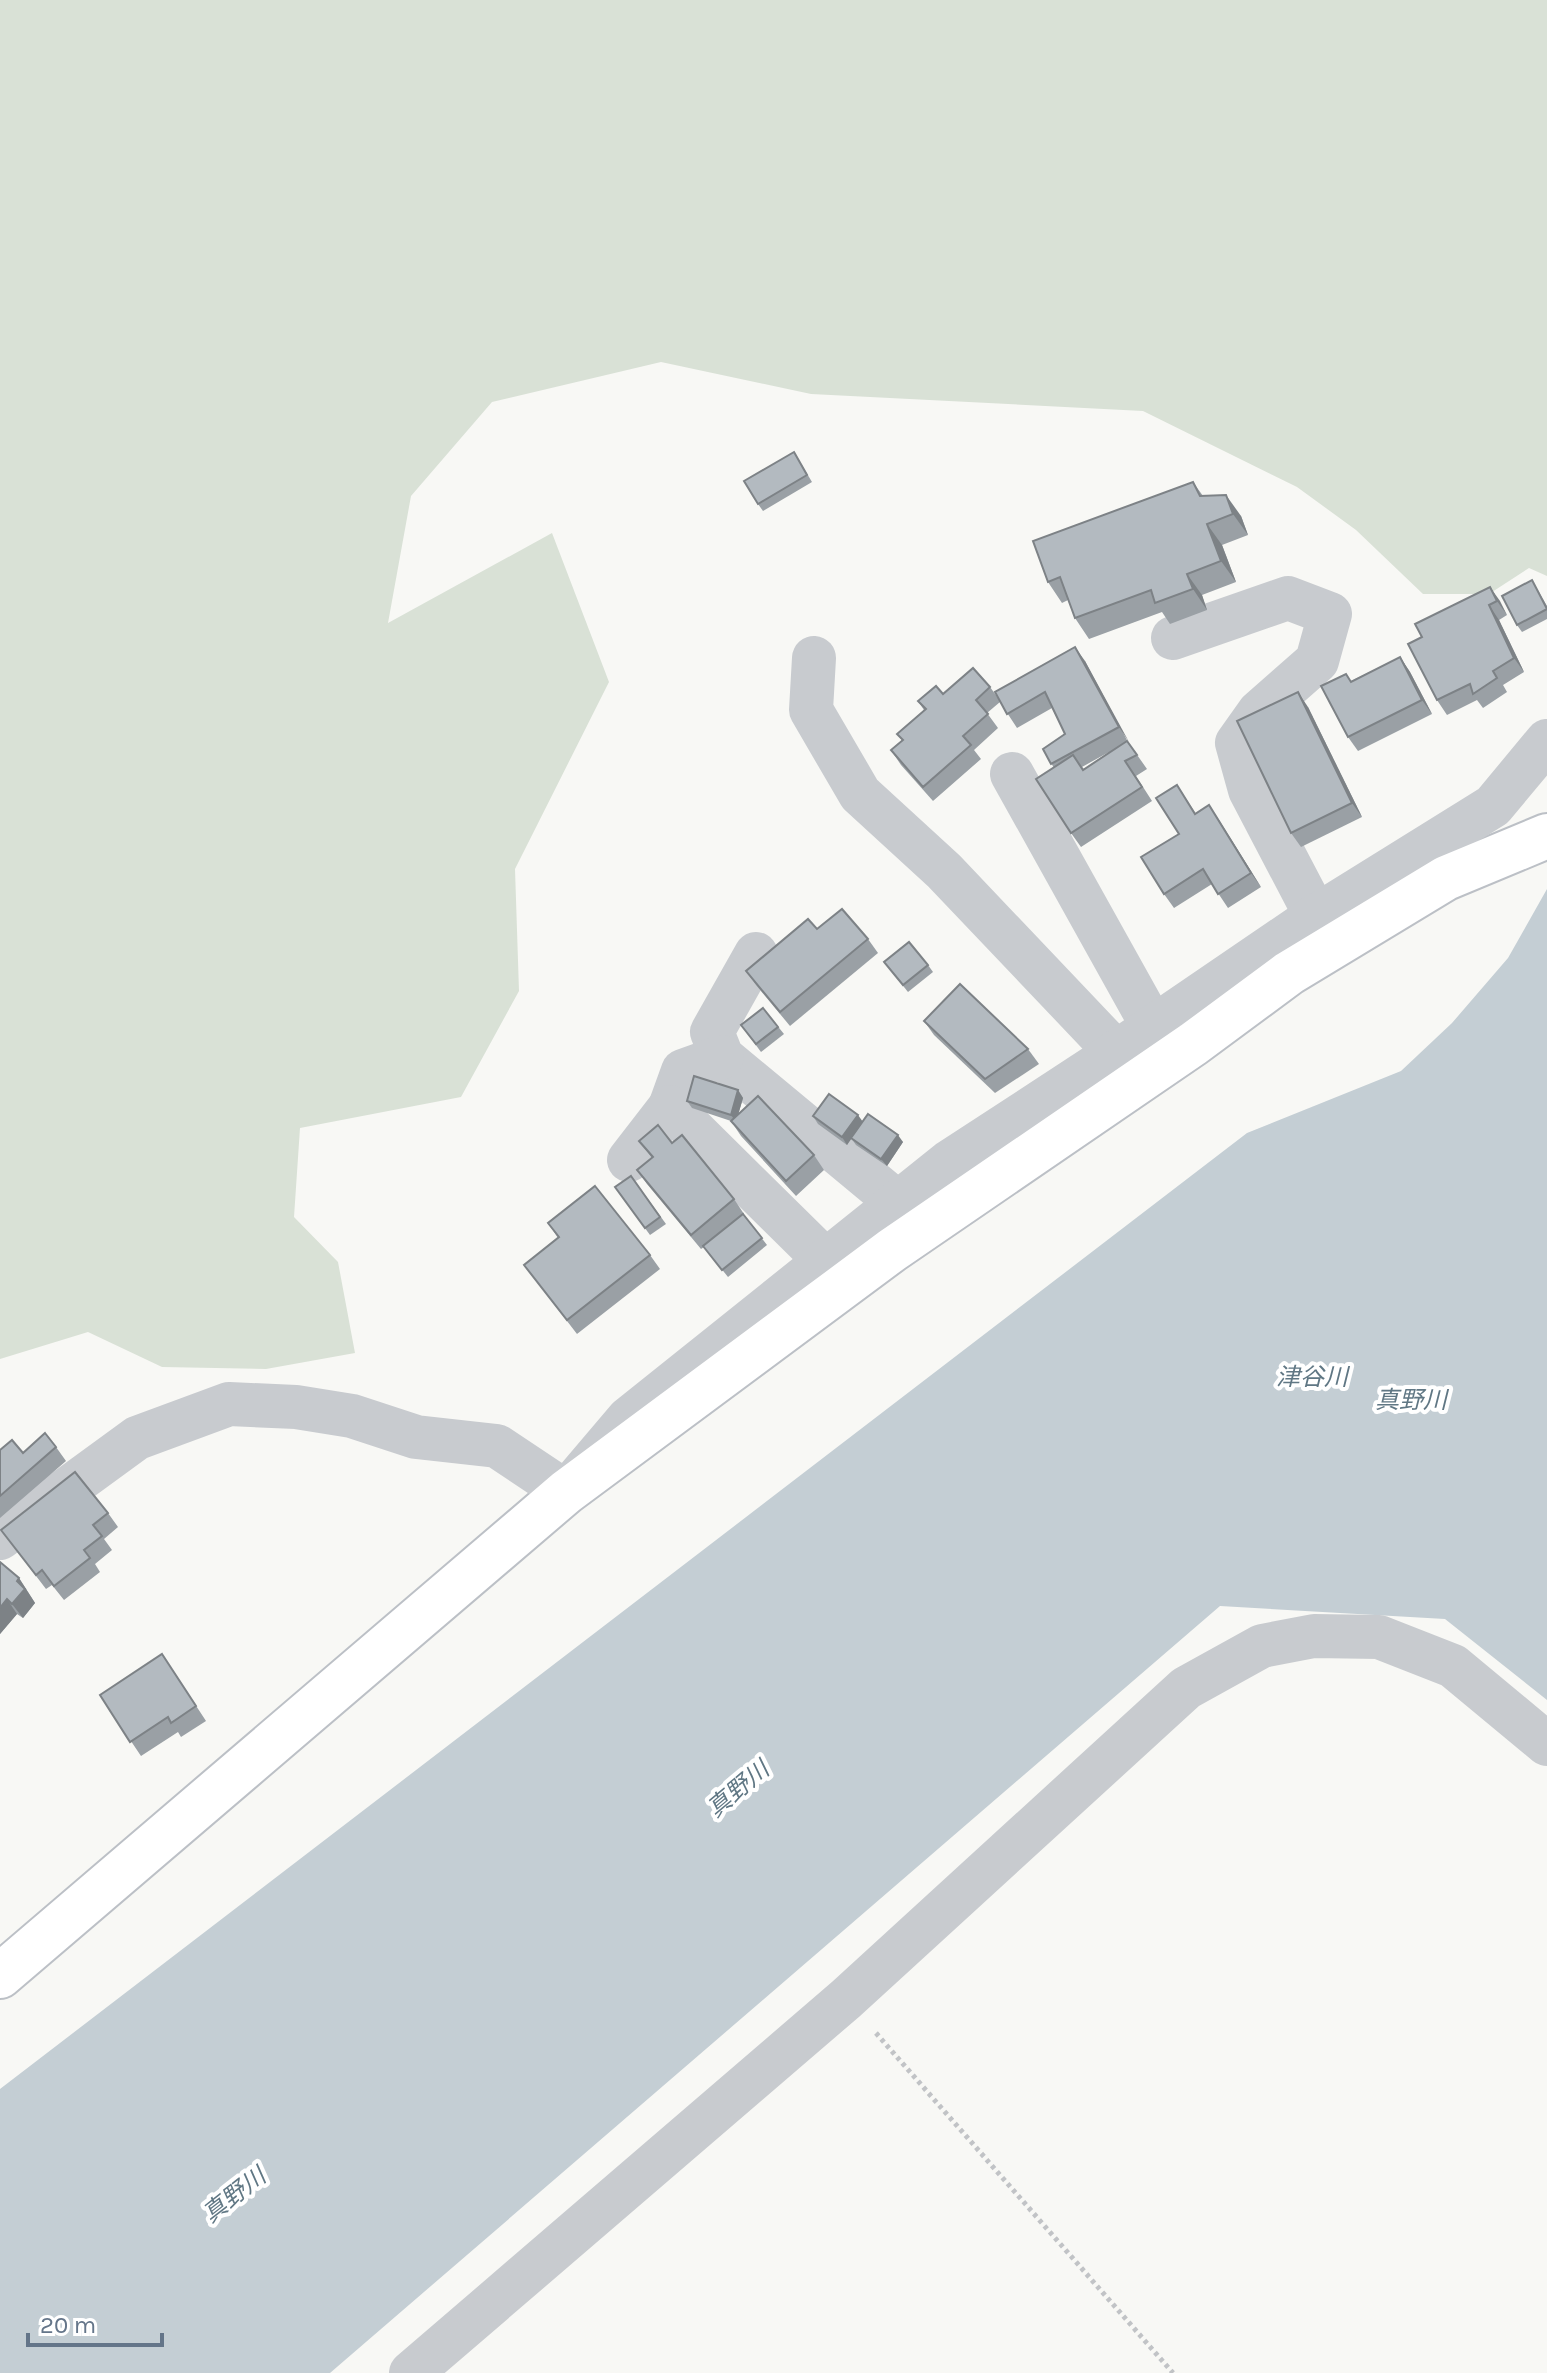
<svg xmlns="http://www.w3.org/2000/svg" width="1547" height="2373" viewBox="0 0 1547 2373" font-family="Karla,'Noto Sans JP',sans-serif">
<rect width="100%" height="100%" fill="#f8f8f5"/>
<path fill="#d9e1d6" d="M0,0H1547V576L1529,568L1489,594H1423L1356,530L1297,487L1143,411L811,394L661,362L492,402L411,496L388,623L552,533L609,682L515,869L519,991L461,1097L300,1128L294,1217L338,1262L355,1353L266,1369L162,1367L88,1332L0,1359Z"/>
<path fill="#c4ced4" d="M1547,889V1700L1445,1619L1220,1606L330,2373H0V2089L1247,1133L1401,1071L1452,1023L1508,958Z"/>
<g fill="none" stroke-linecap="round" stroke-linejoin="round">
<defs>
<path id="secondary" d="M0,1976L566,1492L892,1250L1193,1044L1289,973L1446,878L1547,836"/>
</defs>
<use href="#secondary" stroke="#bcc0c6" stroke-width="48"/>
<path stroke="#c1c3c6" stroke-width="5" stroke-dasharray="4 4" stroke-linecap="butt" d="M876,2033L1173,2373"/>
<g stroke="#c8cbcf" stroke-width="44">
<path d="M1173,638L1288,598L1330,614L1317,661L1259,712L1237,743L1250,790L1316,916"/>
<path d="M814,658L811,710L860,794L944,871L1116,1052"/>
<path d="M1012,774L1153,1027"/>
<path d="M756,954L712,1032L722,1057L898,1203"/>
<path d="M670,1107L683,1071L722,1057"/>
<path d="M629,1160L670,1107L826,1261"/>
<path d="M0,1538L137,1438L229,1404L296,1407L352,1416L416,1437L497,1446L566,1492L628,1419L949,1162L1096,1066L1316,916L1493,806L1547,741"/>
<path d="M411,2373L846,1999L1186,1688L1262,1646L1314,1636L1379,1637L1453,1666L1547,1744"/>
</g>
<use href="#secondary" stroke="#fff" stroke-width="44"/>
</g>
<g fill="#9aa0a5" fill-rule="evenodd">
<path d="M794,452L812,482L763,511L758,504Z"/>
<path d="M1193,482L1203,496L1241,516L1248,535L1222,545L1236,582L1202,595L1207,610L1170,624L1162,612L1089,639L1075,618L1068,600L1062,603L1048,582Z"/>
<path d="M1532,580L1547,606V619L1522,632L1517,625Z"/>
<path d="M1490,587L1507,615L1499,620L1524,672L1503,685L1507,692L1483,708L1477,700L1447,715L1437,700Z"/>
<path d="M1400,657L1410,672L1432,714L1358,751L1348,737L1351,681Z"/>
<path d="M1085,661L1128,742L1147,769L1136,776L1152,801L1081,847L1071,833L1054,768L1043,749L1065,734L1052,708L1017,728L1000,702L987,713L998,728L974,750L981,759L933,801L901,765L891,750L902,740L897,734L924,710L918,701L943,694L990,687L998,698ZM1109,752L1084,769L1082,767Z"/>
<path d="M1308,707L1362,817L1301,847L1291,833Z"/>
<path d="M1177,785L1196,814L1209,805L1261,887L1228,908L1212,884L1174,908L1164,894L1179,834Z"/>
<path d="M817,929L868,939L878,953L790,1026L756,985L746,971Z"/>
<path d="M884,962L928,965L933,972L908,992Z"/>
<path d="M763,1008L784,1034L761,1052L741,1025Z"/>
<path d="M924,1021L1028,1049L1039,1064L995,1093L934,1035Z"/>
<path d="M738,1090L743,1098L738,1115L814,1155L824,1170L796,1196L741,1136L731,1121L692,1108L687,1101Z"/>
<path d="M813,1116L863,1122L903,1142L887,1166L856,1145L851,1138L847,1145L818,1124Z"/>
<path d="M639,1141L672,1143L734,1199L744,1214H743L767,1245L728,1277L704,1247L701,1249L647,1184L637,1170L652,1158Z"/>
<path d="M631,1176L666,1224L650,1235L615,1187Z"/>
<path d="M548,1223L650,1255L660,1269L577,1334L524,1265L558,1238Z"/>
<path d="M56,1447L66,1461L0,1518V1450L23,1453Z"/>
<path d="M108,1513L118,1527L104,1539L112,1550L95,1564L100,1572L64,1600L52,1585L46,1589L1,1530Z"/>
<path d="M0,1562L19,1578L35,1603L23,1618L17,1614L0,1634Z"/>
<path d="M172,1669L206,1721L181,1737L178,1732L141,1756L100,1695Z"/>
</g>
<g fill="#7d8286">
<path d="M1226,495L1241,516L1248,535L1233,514Z"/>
<path d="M1207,524L1222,545L1236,582L1221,561Z"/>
<path d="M1187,574L1202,595L1207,610L1193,589Z"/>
<path d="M1490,587L1500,601L1507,615L1497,601Z"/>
<path d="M1489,605L1499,620L1524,672L1514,658Z"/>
<path d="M1075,647L1085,661L1129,742L1119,727Z"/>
<path d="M1400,657L1410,672L1432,714L1422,700Z"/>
<path d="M1298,692L1308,707L1362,817L1352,803Z"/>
<path d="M1209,805L1219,820L1261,887L1251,873Z"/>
<path d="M738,1090L743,1098L736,1122L731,1115Z"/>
<path d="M858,1115L863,1122L847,1145L842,1137Z"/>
<path d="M898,1135L903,1142L887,1166L881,1159Z"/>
<path d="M19,1578L35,1603L23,1618L12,1604L17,1581Z"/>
<path d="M7,1599L17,1614L0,1634V1608Z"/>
</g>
<g fill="#b3bac0" stroke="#7d8286" stroke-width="2">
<path d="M794,452L807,475L758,504L744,481Z"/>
<path d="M1193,482L1200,496L1226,495L1233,514L1207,524L1221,561L1187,574L1193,589L1155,603L1151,590L1075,618L1060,577L1048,582L1033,541Z"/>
<path d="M1532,580L1547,609L1517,625L1502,596Z"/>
<path d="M1490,587L1497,601L1489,605L1514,658L1493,671L1497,678L1473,694L1470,684L1437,700L1408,644L1422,637L1415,624Z"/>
<path d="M1075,647L1119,727L1051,764L1043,749L1065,734L1045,692L1007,714L995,692Z"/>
<path d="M1400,657L1422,700L1348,737L1321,686L1346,674L1351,682Z"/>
<path d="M973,668L990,687L976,700L988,714L963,736L971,745L923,787L891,750L903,740L897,734L926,709L918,701L936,686L943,694Z"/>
<path d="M1298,692L1352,803L1291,833L1237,721Z"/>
<path d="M1127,741L1137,755L1125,761L1142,787L1071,833L1036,779L1073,755L1083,770Z"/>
<path d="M1177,785L1195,814L1209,805L1251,873L1218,894L1203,869L1164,894L1141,857L1179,834L1156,798Z"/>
<path d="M842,909L868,939L780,1012L746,971L808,919L817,929Z"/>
<path d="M909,942L928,965L903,985L884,962Z"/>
<path d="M960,984L1028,1049L985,1079L924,1021Z"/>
<path d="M763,1008L778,1027L756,1044L741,1025Z"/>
<path d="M694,1076L738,1090L731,1115L687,1101Z"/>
<path d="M829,1094L858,1115L842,1137L813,1116Z"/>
<path d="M758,1096L814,1155L786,1181L731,1121Z"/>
<path d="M868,1114L898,1135L881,1159L851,1138Z"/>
<path d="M658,1125L672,1143L682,1135L734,1199L691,1235L637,1170L653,1157L639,1141Z"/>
<path d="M631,1176L660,1217L645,1228L615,1187Z"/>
<path d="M595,1186L650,1255L567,1320L524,1265L559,1237L548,1223Z"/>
<path d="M743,1214L762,1238L722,1270L703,1246Z"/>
<path d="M45,1433L56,1447L0,1496V1450L12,1440L23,1453Z"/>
<path d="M75,1472L108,1513L93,1525L102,1536L84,1550L90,1558L54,1586L42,1570L36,1575L1,1530Z"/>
<path d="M0,1562L19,1578L17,1581L25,1589L12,1604L7,1599L0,1608Z"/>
<path d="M162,1654L196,1706L171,1723L168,1717L130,1742L100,1695Z"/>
</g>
<g text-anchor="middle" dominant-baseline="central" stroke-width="8" stroke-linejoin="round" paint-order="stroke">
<g font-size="24" font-style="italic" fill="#607784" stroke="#fff">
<text x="1312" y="1377">津谷川</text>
<text x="1411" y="1400">真野川</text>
<text transform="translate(738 1789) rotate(-40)">真野川</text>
<text transform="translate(234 2195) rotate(-38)">真野川</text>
</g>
</g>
<path d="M28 2333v12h134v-12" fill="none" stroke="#647589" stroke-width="4"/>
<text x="40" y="2333" font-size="24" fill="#647589" stroke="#ffffff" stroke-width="6" paint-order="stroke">20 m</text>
</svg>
